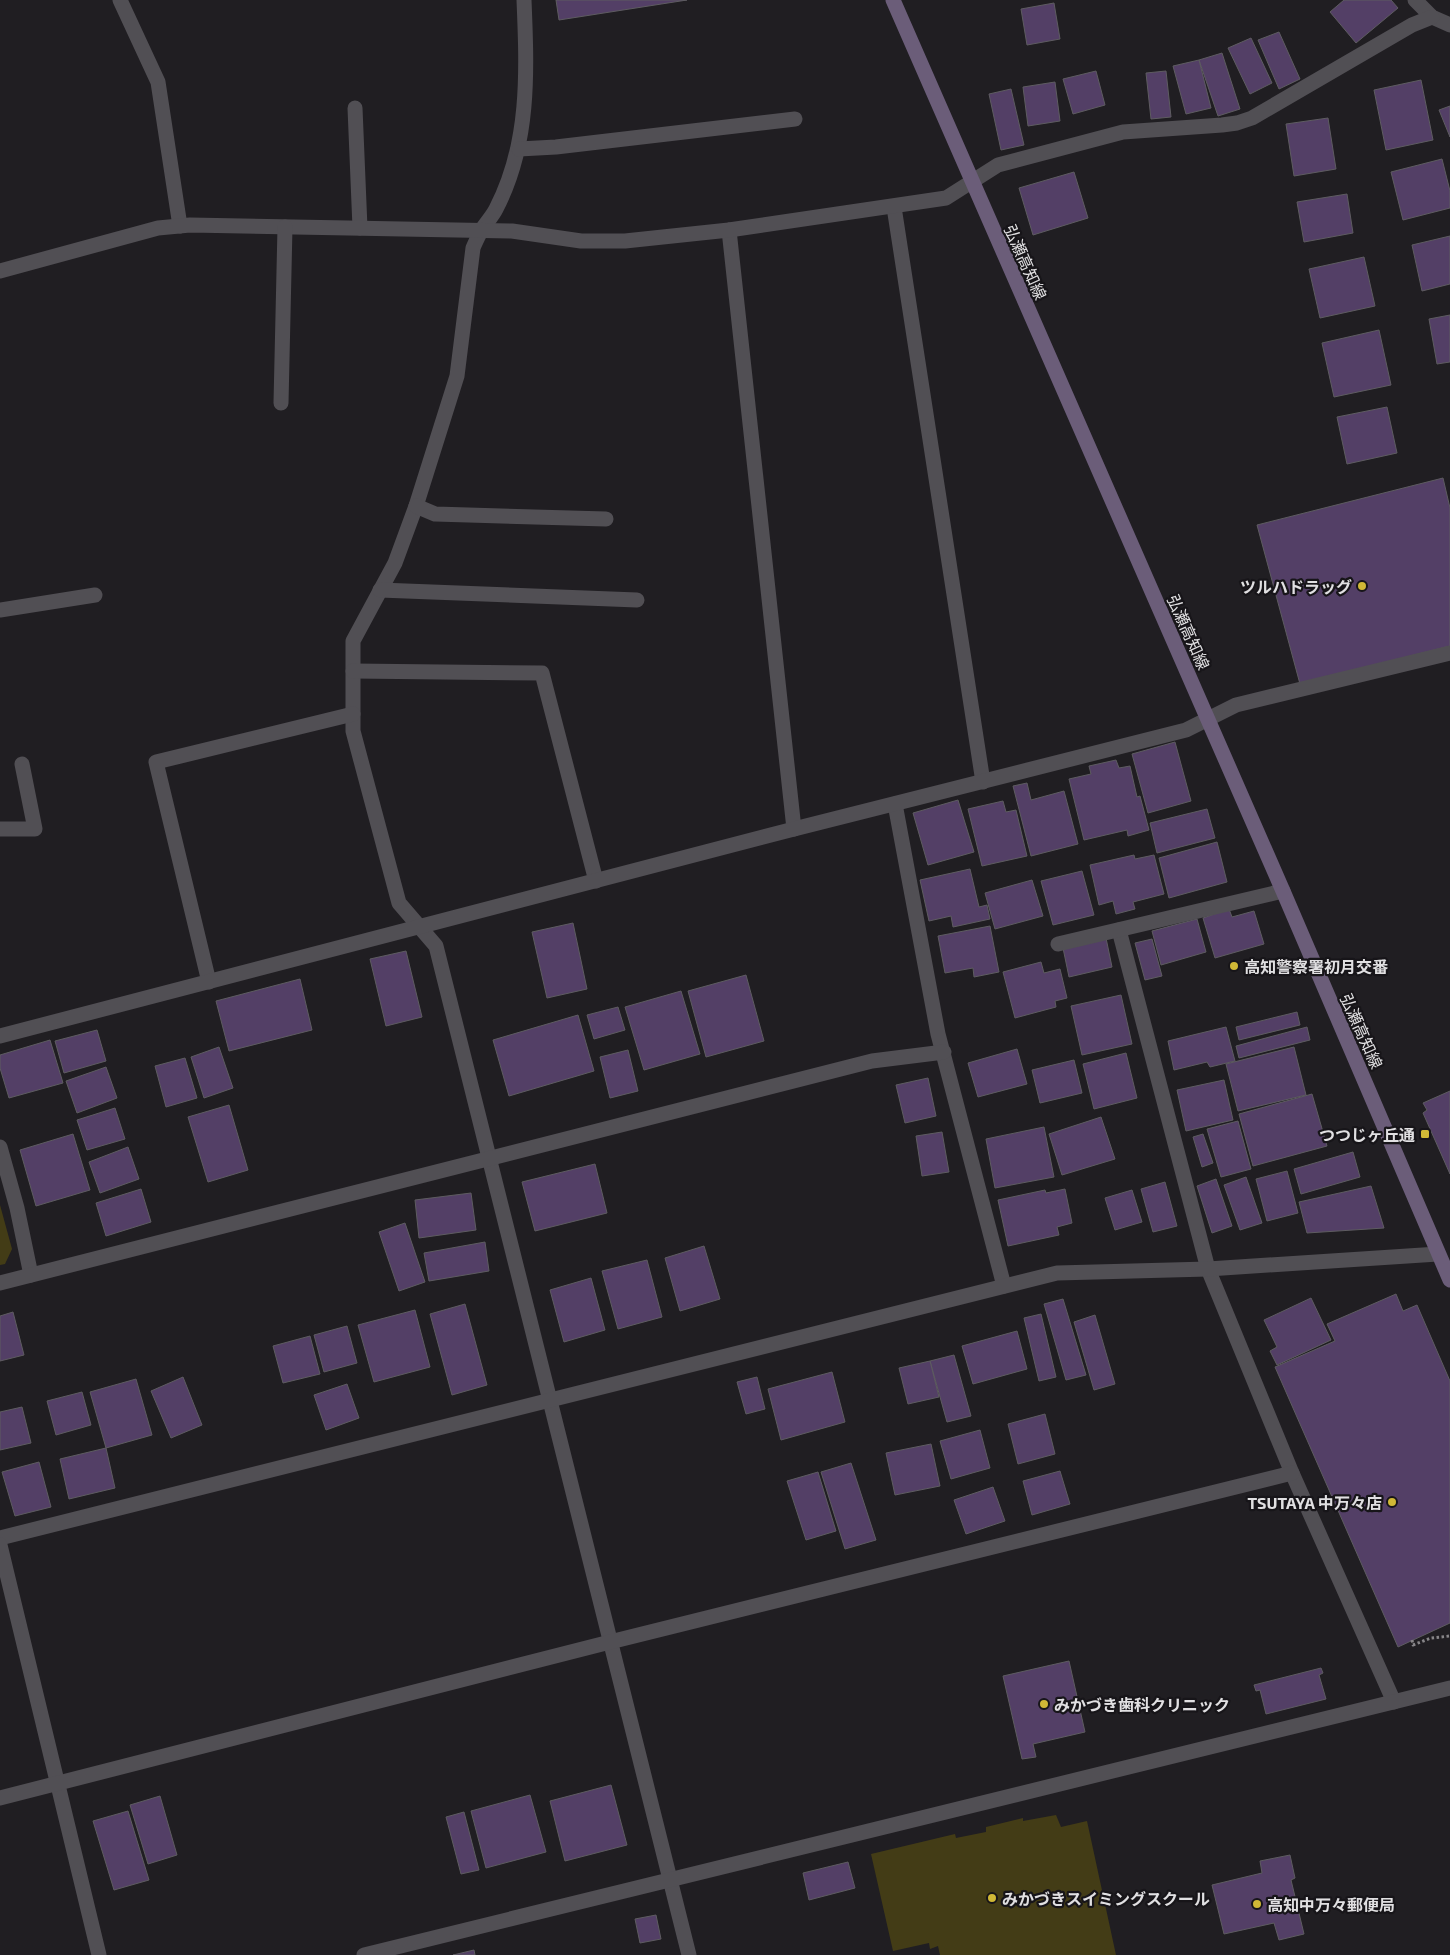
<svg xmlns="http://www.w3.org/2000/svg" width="1450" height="1955" viewBox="0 0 1450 1955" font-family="'Exo 2','Noto Sans JP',sans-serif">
<rect width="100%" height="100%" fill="#201e22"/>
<g fill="#433c16">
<path d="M0,1205L12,1249L5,1264L0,1265Z"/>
<path d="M1056,1815L1061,1827L1087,1821L1116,1955H940L938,1946L930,1949L929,1943L893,1951L871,1854L955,1834L956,1838L986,1832V1827L1023,1818V1821Z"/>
</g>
<g fill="#533f66" stroke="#5e5c61">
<path d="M556,0H687L559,20Z"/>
<path d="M1344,0H1391L1398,8L1356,43L1330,12Z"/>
<path d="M1054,3L1060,39L1027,45L1021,9Z"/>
<path d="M1279,32L1300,79L1279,89L1258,40Z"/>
<path d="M1251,38L1272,83L1250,94L1228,48Z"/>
<path d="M1222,53L1240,109L1218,116L1199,60Z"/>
<path d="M1199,60L1211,108L1186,114L1173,66Z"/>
<path d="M1096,71L1105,105L1073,114L1063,79Z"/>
<path d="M1166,71L1171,117L1151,119L1146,73Z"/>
<path d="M1421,80L1433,140L1386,150L1374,90Z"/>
<path d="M1055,82L1060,121L1028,126L1023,87Z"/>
<path d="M1011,89L1024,145L1001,150L989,94Z"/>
<path d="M1450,106V137L1439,110Z"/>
<path d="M1328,118L1336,169L1294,176L1286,124Z"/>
<path d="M1442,159L1450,191V208L1403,220L1391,172Z"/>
<path d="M1074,172L1088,218L1033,235L1019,188Z"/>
<path d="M1347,194L1353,233L1304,242L1297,202Z"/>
<path d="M1450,236V284L1422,291L1412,245Z"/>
<path d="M1364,257L1375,306L1320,318L1309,269Z"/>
<path d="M1450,315V362L1437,364L1429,319Z"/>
<path d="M1379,330L1391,385L1334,397L1322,343Z"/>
<path d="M1387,407L1397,453L1347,464L1337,417Z"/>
<path d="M1443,478L1450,508V646L1300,684L1257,525Z"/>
<path d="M1175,742L1191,801L1148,813L1132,754Z"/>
<path d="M1116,760L1119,768L1130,766L1137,797L1140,796L1149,830L1128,836L1127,830L1084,840L1069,779L1091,774L1089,766Z"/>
<path d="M1027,783L1031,800L1064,791L1078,844L1031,856L1013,786Z"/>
<path d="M958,800L974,852L928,865L913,813Z"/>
<path d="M1003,801L1006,812L1016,810L1027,856L982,866L968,809Z"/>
<path d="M1207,809L1215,838L1157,853L1150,823Z"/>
<path d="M1217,842L1227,882L1169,898L1159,858Z"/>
<path d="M1134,855L1135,859L1154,855L1164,894L1133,902L1135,909L1116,914L1113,901L1099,905L1090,865Z"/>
<path d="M970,869L979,907L987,905L990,919L953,927L951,916L929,921L920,880Z"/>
<path d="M1082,871L1094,915L1053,925L1041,881Z"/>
<path d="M1032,880L1043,916L995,929L985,893Z"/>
<path d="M1229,909L1232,917L1254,911L1264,944L1215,958L1203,918Z"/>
<path d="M1197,919L1206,952L1161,965L1152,931Z"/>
<path d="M573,923L587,989L547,998L532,932Z"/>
<path d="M990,926L999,972L974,977L973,968L945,973L938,936Z"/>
<path d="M1106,938L1112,967L1069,977L1063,948Z"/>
<path d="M1152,939L1162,976L1145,980L1135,943Z"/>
<path d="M406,951L422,1017L386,1026L370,959Z"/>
<path d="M1041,962L1044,973L1060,969L1067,998L1055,1001L1056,1007L1015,1018L1003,972Z"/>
<path d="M746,975L764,1041L706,1057L688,991Z"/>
<path d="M300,979L312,1030L229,1051L216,1001Z"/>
<path d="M681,991L700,1054L644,1070L625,1007Z"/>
<path d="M1121,995L1132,1044L1082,1055L1071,1006Z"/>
<path d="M618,1007L625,1030L594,1039L587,1015Z"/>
<path d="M1297,1012L1300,1025L1239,1040L1236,1027Z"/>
<path d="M578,1015L594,1071L509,1096L493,1040Z"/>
<path d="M1226,1027L1235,1061L1210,1067L1207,1062L1174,1070L1168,1041Z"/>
<path d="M1307,1027L1310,1040L1239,1058L1236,1046Z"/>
<path d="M97,1030L106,1061L64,1073L55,1041Z"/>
<path d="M50,1040L63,1083L9,1098L0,1068V1055Z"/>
<path d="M219,1047L233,1088L204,1098L191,1057Z"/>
<path d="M1294,1047L1306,1095L1238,1111L1226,1064Z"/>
<path d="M1017,1049L1027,1084L978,1097L968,1063Z"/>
<path d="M628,1050L638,1091L610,1098L600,1057Z"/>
<path d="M1126,1053L1137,1098L1094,1109L1083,1064Z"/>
<path d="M185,1058L197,1098L166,1107L155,1066Z"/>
<path d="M1074,1060L1082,1093L1040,1103L1032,1070Z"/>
<path d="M106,1067L117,1098L77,1113L66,1081Z"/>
<path d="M928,1078L936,1116L905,1123L896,1085Z"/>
<path d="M1224,1080L1233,1120L1186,1131L1177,1090Z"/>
<path d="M1450,1091V1174L1423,1113L1427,1110L1423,1103Z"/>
<path d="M1312,1094L1327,1146L1253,1166L1239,1114Z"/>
<path d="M229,1105L248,1170L208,1182L188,1117Z"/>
<path d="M115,1108L125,1139L87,1150L77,1120Z"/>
<path d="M1101,1117L1115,1159L1062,1175L1049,1134Z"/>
<path d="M1238,1121L1251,1169L1221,1177L1207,1129Z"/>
<path d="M1044,1127L1054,1177L995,1188L986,1139Z"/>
<path d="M942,1132L949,1172L922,1176L916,1136Z"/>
<path d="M73,1134L90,1190L36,1206L20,1150Z"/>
<path d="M1203,1134L1213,1163L1202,1167L1193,1137Z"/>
<path d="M128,1147L139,1179L100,1193L89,1162Z"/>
<path d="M1353,1152L1360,1177L1301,1194L1294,1169Z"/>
<path d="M595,1164L607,1213L535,1231L522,1182Z"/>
<path d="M1287,1171L1298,1213L1267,1221L1256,1179Z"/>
<path d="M1246,1177L1262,1223L1240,1230L1224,1185Z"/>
<path d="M1216,1179L1232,1226L1212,1233L1197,1186Z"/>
<path d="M1165,1182L1177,1226L1153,1232L1141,1189Z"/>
<path d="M1371,1186L1384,1228L1307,1233L1299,1202Z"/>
<path d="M141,1189L151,1222L106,1236L96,1203Z"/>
<path d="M1065,1189L1072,1223L1057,1227L1059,1235L1008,1246L998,1200L1045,1190L1046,1193Z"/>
<path d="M1132,1190L1142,1222L1115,1230L1105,1198Z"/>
<path d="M471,1193L476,1230L419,1238L415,1200Z"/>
<path d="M405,1223L425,1282L399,1291L379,1232Z"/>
<path d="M485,1242L489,1271L429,1281L424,1253Z"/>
<path d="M704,1246L720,1299L680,1311L665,1258Z"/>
<path d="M647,1260L662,1317L618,1329L602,1271Z"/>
<path d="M591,1278L605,1330L564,1342L550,1290Z"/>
<path d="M1396,1294L1403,1311L1417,1305L1450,1381V1623L1398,1647L1275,1367L1335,1341L1327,1324Z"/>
<path d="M1311,1298L1331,1340L1277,1365L1270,1351L1277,1347L1264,1320Z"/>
<path d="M1063,1299L1086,1375L1066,1380L1044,1304Z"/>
<path d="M465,1304L487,1385L452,1395L430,1314Z"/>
<path d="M415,1310L430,1367L374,1382L358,1325Z"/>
<path d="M13,1312L24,1355L0,1361V1316Z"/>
<path d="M1041,1314L1056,1377L1039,1381L1024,1318Z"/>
<path d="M1095,1315L1115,1384L1094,1390L1074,1322Z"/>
<path d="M347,1326L357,1363L324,1372L314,1335Z"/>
<path d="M1017,1331L1027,1369L973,1384L962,1346Z"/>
<path d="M310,1336L320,1374L283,1383L273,1346Z"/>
<path d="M954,1355L971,1416L947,1422L930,1361Z"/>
<path d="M930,1361L939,1397L908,1404L899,1368Z"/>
<path d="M832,1372L845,1422L781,1440L768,1389Z"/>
<path d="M183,1377L202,1425L171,1438L151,1391Z"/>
<path d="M757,1377L765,1409L746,1414L737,1382Z"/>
<path d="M136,1379L152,1435L106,1448L90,1392Z"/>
<path d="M347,1384L359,1418L326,1430L314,1395Z"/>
<path d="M82,1392L91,1425L56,1435L47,1401Z"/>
<path d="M22,1407L31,1443L0,1450V1412Z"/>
<path d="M1045,1414L1055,1454L1018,1464L1008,1424Z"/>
<path d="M980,1430L990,1468L951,1479L940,1441Z"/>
<path d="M931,1444L940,1486L895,1495L886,1453Z"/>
<path d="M106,1448L115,1488L69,1499L60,1459Z"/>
<path d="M39,1462L51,1507L15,1516L2,1472Z"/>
<path d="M851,1463L876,1540L845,1549L821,1472Z"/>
<path d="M1060,1471L1070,1504L1032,1515L1023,1481Z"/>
<path d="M818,1472L836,1531L806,1540L787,1481Z"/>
<path d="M993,1487L1005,1521L966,1534L954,1500Z"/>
<path d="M1069,1661L1085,1732L1033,1744L1036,1757L1022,1759L1003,1676Z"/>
<path d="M1321,1668L1323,1673L1319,1675L1326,1699L1266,1714L1260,1690L1256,1691L1254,1685Z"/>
<path d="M611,1785L627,1845L565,1861L550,1801Z"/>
<path d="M530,1795L546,1852L486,1868L471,1811Z"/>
<path d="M160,1796L177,1855L148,1864L130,1805Z"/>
<path d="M128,1811L149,1880L114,1890L93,1821Z"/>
<path d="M464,1812L479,1870L461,1874L446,1817Z"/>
<path d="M1290,1855L1295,1878L1291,1880L1304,1934L1279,1940L1274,1923L1224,1934L1212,1885L1262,1873L1260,1861Z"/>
<path d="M848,1862L855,1888L809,1900L803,1873Z"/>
<path d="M656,1915L661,1939L640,1943L635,1919Z"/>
<path d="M474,1950L475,1955H453Z"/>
</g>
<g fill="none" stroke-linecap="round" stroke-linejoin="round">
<path stroke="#878588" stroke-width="3" stroke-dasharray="2.5 2.5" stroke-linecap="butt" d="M1412,1640L1413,1645L1431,1638L1450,1636"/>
<g stroke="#514f54" stroke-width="15">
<path d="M120,0L158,82L180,226"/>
<path d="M524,0C527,72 530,144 496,209C492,217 485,224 481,231C478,237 475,243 473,248L457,376L416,506L395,563L353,641V731L399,903L436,946L689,1955"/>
<path d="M1415,0L1432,17L1450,25"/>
<path d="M355,108L360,228"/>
<path d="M519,149L556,147L795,119"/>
<path d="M894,207L983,782"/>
<path d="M729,230L794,829"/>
<path d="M0,271L158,228L190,225L512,231L581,241H625L729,230L946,198L998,165L1123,132L1222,125L1237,123L1252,118L1412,25L1432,17"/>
<path d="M281,403L285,227"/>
<path d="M416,506L435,514L606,519"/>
<path d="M380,590L637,600"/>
<path d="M0,610L95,595"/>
<path d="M353,671L542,673L596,881"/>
<path d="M895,804L938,1034L1004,1286"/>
<path d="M0,829H35L22,764"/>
<path d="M1119,930L1208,1269L1292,1473L1394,1702"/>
<path d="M1058,944L1283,891"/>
<path d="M209,982L156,762L353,714"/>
<path d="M0,1036L794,829L1186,730L1236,705L1450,653"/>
<path d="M0,1147L17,1208L31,1275"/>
<path d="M0,1283L872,1061L944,1052"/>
<path d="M0,1538L1057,1273L1208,1269L1438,1254"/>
<path d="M0,1545L99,1955"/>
<path d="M0,1798L610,1642L1292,1473"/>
<path d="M364,1955L1450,1688"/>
</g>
<path stroke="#6b5d79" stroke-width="15" d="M893,0L1283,891L1450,1280"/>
</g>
<g fill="#d0b836" stroke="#171519" stroke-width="2">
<circle cx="1362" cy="586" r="5"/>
<circle cx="1234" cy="966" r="5"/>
<rect x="1420" y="1129" width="10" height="10" rx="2.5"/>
<circle cx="1392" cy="1502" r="5"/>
<circle cx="1044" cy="1704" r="5"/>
<circle cx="992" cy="1898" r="5"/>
<circle cx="1257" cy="1904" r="5"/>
</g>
<g text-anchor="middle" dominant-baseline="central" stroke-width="4.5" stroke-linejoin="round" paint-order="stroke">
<g font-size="16" fill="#e1e0e2" stroke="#171519">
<text transform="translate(1026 262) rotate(66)">弘瀬高知線</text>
<text transform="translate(1189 632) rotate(66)">弘瀬高知線</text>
<text transform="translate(1362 1031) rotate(66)">弘瀬高知線</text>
</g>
<g font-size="16" font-weight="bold" fill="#e1e0e2" stroke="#171519" text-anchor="start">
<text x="1352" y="586" text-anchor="end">ツルハドラッグ</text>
<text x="1244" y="966">高知警察署初月交番</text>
<text x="1415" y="1134" text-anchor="end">つつじヶ丘通</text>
<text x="1382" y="1502" text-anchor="end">TSUTAYA 中万々店</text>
<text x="1054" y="1704">みかづき歯科クリニック</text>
<text x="1002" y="1898">みかづきスイミングスクール</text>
<text x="1267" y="1904">高知中万々郵便局</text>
</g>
</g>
</svg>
